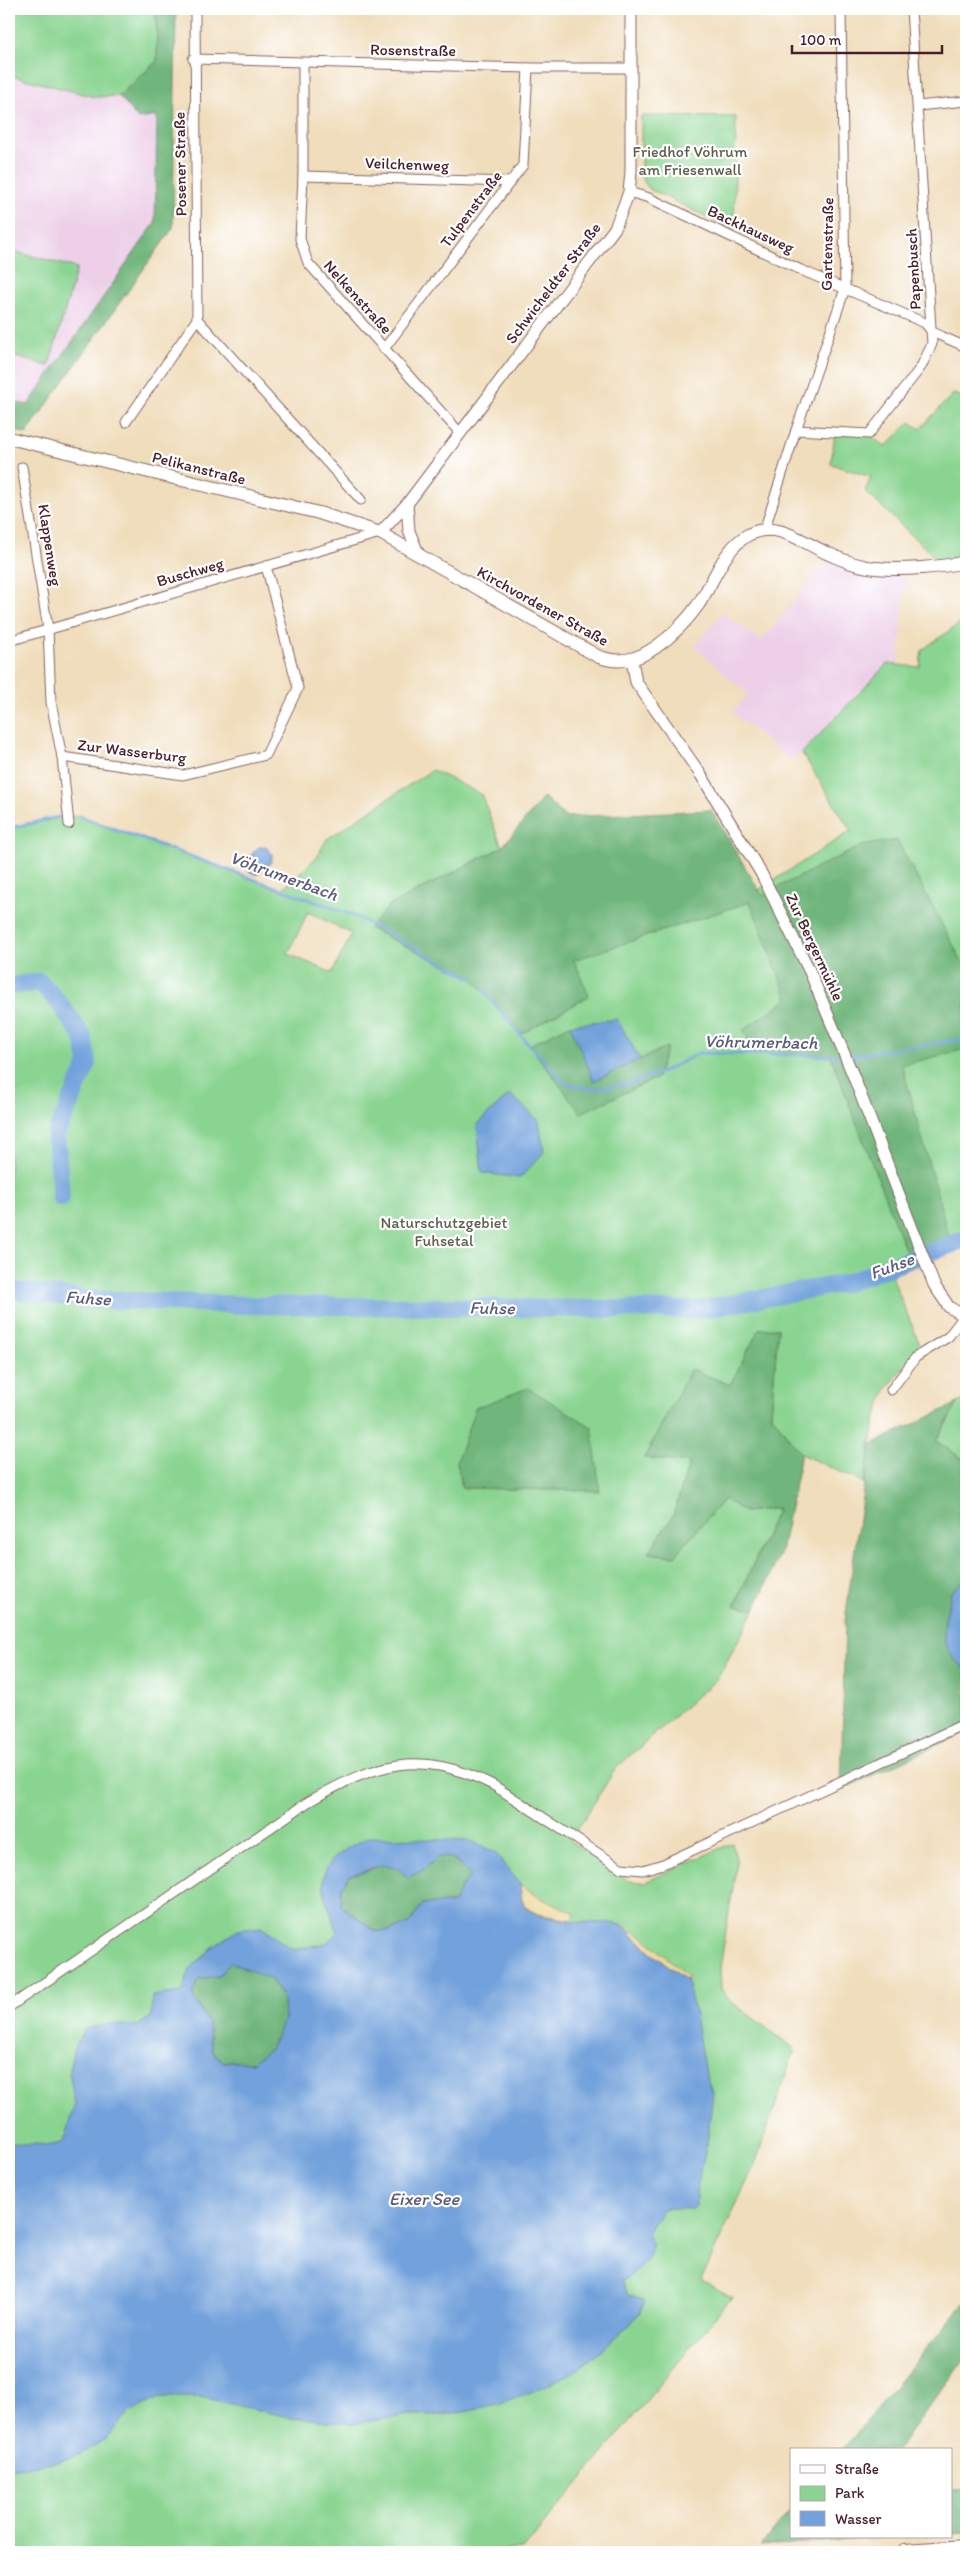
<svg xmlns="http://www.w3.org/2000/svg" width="975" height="2561" viewBox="0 0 975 2561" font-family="Itim,sans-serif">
<rect width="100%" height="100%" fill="#fff"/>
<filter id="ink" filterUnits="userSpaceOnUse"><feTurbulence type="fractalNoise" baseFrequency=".02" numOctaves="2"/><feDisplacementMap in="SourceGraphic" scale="10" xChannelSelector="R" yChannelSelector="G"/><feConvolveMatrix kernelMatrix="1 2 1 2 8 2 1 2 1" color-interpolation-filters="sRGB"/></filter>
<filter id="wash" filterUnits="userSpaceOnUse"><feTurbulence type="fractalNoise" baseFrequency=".0096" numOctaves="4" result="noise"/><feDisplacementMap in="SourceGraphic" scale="20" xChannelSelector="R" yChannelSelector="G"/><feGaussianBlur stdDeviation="1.12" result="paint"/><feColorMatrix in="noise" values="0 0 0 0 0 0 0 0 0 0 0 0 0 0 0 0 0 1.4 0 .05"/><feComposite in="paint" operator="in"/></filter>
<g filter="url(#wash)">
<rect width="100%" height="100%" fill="#f0ddbb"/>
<g fill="#edd0e8">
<path d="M9,75L95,97L119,96L138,119L157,116L155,223L28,405L9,401Z"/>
<path d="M829,559L871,573L906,578L898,666L887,665L802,753L790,760L733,713L748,694L694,647L723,612L761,641Z"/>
</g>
<g fill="#8ad491" stroke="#6a7a5e" fill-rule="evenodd">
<path d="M9,9H156L157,61L119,96L95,97L9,75Z"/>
<path d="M641,116L736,117L734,230L649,189L641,177Z"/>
<path d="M9,250L77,268L49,366L9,355Z"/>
<path d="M953,394L966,397V562L942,564L865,491L871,477L831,464L835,432L869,434L885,447L910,422L920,429Z"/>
<path d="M966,619V1235L951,1241L949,1236L907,1253L908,1257L844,1279L690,1308L689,1313H697L845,1287L890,1272L920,1345L886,1390L875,1421L864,1483L801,1454L771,1414L778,1328L759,1329L730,1385L691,1369L644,1458L690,1463L673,1516L648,1553L675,1556L724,1499L745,1512L778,1508L735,1605L755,1609L718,1678L616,1768L570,1841L620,1873L627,1881L645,1882L732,1843L737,1862L720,1968L721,1988L729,2000L795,2049L755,2164L701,2280L732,2297L524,2549L482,2552H9V828L59,817L79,816L282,889L317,857L327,839L432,770L481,794L502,847L389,906L639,929L760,889L851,831L802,753L887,664L920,667L922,650ZM308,912L352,934L332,973L288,954Z"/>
<path d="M966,1399V1461L936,1441L958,1403Z"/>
</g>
<g fill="#6fb67b" stroke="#5c6a53">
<path d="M156,9H176L173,228L26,434L9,428V401L28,405L155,223L157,116L138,119L119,96L157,61Z"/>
<path d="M544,797L565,817L711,810L762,895L861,846L897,840L966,969V1049L902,1065L950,1241L908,1257L831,1057L756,1053L743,1030L788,999L750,902L574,960L589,996L521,1034L473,979L369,928L389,906L502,847Z"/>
<path d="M570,1025L595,1080L667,1047L657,1078L581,1113L529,1045Z"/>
<path d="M778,1328L771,1414L801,1454L781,1552L755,1609L735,1606L778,1508L745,1512L724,1499L675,1556L648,1553L673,1516L689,1463L644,1458L691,1369L730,1385L759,1329Z"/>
<path d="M528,1388L592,1427L600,1491L462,1488L457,1462L475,1408Z"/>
<path d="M958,1403L936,1441L966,1461V1579L951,1592L945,1621L944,1641L953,1658L966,1670V1732L841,1790L845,1621L864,1483L872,1444Z"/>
<path d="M439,1856L452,1858L471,1875L461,1887L455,1903L423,1904L409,1924L389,1931H376L341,1906V1888L350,1875L367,1871L384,1864L420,1872Z"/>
<path d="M231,1961L271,1979L283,1998L284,2021L270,2048L253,2062H224L212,2051L208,2023L192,1994L199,1979L219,1976Z"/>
<path d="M966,2301V2357L897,2450H842Z"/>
<path d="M966,2489V2532L951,2533V2490Z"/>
<path d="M791,2510V2537H890L761,2546Z"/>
</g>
<g fill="#eeda9e" stroke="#9c7c64">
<path d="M520,1884L538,1897L575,1913L572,1920C547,1914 518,1919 520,1884Z"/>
<path d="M622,1925L642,1936L688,1976L686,1979L653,1954Z"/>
</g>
<g fill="#72a1db" stroke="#5e6083" fill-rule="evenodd">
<path d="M259,847H266L272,853C273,865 266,869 257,875L249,872C247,862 250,853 259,847Z"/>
<path d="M617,1019L640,1059L594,1081L570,1025Z"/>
<path d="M510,1094L539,1121L544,1152L520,1178L482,1173L477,1124Z"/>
<path d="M966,1579V1670L953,1658L944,1641L945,1621L951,1592Z"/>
<path d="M370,1837L471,1841L494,1852L502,1861L520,1884L522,1901L527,1909L539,1915L576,1922L611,1923L622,1925L653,1954L686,1979L694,2009L704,2068L713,2093L707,2144L696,2192V2206L693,2209L663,2208L648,2233C649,2237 651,2241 651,2245C653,2262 634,2273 622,2280L628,2295L645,2301L640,2312L628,2327L577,2370L534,2391L498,2404L444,2415H409L352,2424L284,2416L201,2397H162L130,2412L107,2437L82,2454L54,2463L9,2469V2143L53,2145L63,2142L75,2104L69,2071L74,2048L85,2029L109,2024L137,2026L151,2017L152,1996L182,1992L190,1969L213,1947L238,1930L261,1927L293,1950L326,1943L338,1932C317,1879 312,1863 370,1837ZM439,1857L452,1858L471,1875L461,1887L454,1903L423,1904L409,1924L389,1931H376L341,1906V1888L350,1875C374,1870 388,1855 407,1877L420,1872ZM231,1962L271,1979L283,1998L284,2021L270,2048L253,2062H224L212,2051L208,2023L192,1994L199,1979L219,1976Z"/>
</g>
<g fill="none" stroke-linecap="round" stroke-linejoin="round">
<g stroke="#72a1db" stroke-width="3">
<path d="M79,816L355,916L473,979"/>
<path d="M9,828L59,817"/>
<path d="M483,990L529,1045L565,1083L591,1089L628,1084L665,1071L699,1053L842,1056"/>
<path d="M848,1056L966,1039"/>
</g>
<g stroke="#72a1db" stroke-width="18">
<path d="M9,986L40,982L59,1003L83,1037L88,1063L56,1134L61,1198"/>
<path d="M9,1290L86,1299L248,1305L697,1310L846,1283L966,1239"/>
</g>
</g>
</g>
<g filter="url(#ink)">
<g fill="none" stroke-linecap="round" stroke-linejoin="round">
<defs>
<g id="minor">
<path d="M193,59L528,68H631"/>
<path d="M303,63V176L300,239L308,263L460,433"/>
<path d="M918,106L966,101"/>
<path d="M303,176L511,182"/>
<path d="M629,192L649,198L801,270L925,323L932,332L966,347"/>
<path d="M197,319L361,500"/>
<path d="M384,349L523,165L528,68"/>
<path d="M126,422L197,319L195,9"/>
<path d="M796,430L869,434L921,367L932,344L911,9"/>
<path d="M22,467L48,629L51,702L62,757L183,775L266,755L298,688L266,566"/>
<path d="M765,528L796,430L845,289L841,9"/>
<path d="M9,641L380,533"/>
<path d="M62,757L69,824"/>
<path d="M891,1390L916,1357L948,1337L964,1316"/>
<path d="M9,2007L308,1802C376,1763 419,1748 493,1785L621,1868L643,1870L663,1864L966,1723"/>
</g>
<g id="tertiary">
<path d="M407,504L409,531L419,555"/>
<path d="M380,533L407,504L615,228L629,192L631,172V9"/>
<path d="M632,660L636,682L701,775L761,873L810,972L853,1075L934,1285L949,1307L966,1317"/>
</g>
<path id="secondary" d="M9,438L319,513L380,533L599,657C621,664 637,660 656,647C673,635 686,622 698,605C714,582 723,549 748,535C777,519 803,543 829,554C842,560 861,567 876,568C902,571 941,567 966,562"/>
<path id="motorway" d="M905,2552L966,2548"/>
</defs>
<use href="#minor" stroke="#84625d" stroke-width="11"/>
<use href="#tertiary" stroke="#84625d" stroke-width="13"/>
<use href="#secondary" stroke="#84625d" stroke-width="14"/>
<use href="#motorway" stroke="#84625d" stroke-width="18"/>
<use href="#minor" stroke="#fff" stroke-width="9"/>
<use href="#tertiary" stroke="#fff" stroke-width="11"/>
<use href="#secondary" stroke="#fff" stroke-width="12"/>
<use href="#motorway" stroke="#fff" stroke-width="16"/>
</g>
</g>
<g text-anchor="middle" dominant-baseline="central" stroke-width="4.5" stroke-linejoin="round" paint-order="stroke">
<g font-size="16" fill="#4a1f2b" stroke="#fff">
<text transform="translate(413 50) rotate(1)">Rosenstraße</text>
<text transform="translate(180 164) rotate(-91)">Posener Straße</text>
<text transform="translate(407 164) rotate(2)">Veilchenweg</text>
<text transform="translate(471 209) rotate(-53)">Tulpenstraße</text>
<text transform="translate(751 229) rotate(25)">Backhausweg</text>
<text transform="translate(827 244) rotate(-89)">Gartenstraße</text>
<text transform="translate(913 269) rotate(-93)">Papenbusch</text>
<text transform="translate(553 283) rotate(-53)">Schwicheldter Straße</text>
<text transform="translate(358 297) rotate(48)">Nelkenstraße</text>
<text transform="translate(199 468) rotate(14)">Pelikanstraße</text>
<text transform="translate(50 545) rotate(81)">Klappenweg</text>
<text transform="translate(190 572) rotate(-16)">Buschweg</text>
<text transform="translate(543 606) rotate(29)">Kirchvordener Straße</text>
<text transform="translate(132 751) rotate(7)">Zur Wasserburg</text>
<text transform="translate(815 947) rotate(65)">Zur Bergermühle</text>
</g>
<g font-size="16" fill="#605e4f" stroke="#fff">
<text x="690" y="151">Friedhof Vöhrum<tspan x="690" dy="18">am Friesenwall</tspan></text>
<text x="444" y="1222">Naturschutzgebiet<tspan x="444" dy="18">Fuhsetal</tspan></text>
</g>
<g font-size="18" font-style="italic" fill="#5c5a7a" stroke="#fff">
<text transform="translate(284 876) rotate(20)">Vöhrumerbach</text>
<text transform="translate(761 1042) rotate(1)">Vöhrumerbach</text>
<text transform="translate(892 1266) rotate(-20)">Fuhse</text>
<text transform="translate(88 1298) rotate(4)">Fuhse</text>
<text transform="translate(492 1308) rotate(1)">Fuhse</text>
<text x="424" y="2199">Eixer See</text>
</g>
</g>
<rect width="975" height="2561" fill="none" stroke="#fff" stroke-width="30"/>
<rect x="790" y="2448" width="162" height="90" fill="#ffffff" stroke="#b7a5aa"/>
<rect x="800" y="2465" width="25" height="8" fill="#ffffff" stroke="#b7a5aa"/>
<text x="835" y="2474" font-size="15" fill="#4a1f2b">Straße</text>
<rect x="800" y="2486" width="25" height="15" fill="#8ad491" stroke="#b7a5aa"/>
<text x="835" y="2498" font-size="15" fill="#4a1f2b">Park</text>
<rect x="800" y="2511" width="25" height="15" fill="#72a1db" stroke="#b7a5aa"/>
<text x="835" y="2524" font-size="15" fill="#4a1f2b">Wasser</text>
<path d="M792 45v8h150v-8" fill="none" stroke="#4a1f2b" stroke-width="2.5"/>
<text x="800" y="45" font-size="15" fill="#4a1f2b" stroke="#ffffff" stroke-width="4" paint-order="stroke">100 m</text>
</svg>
